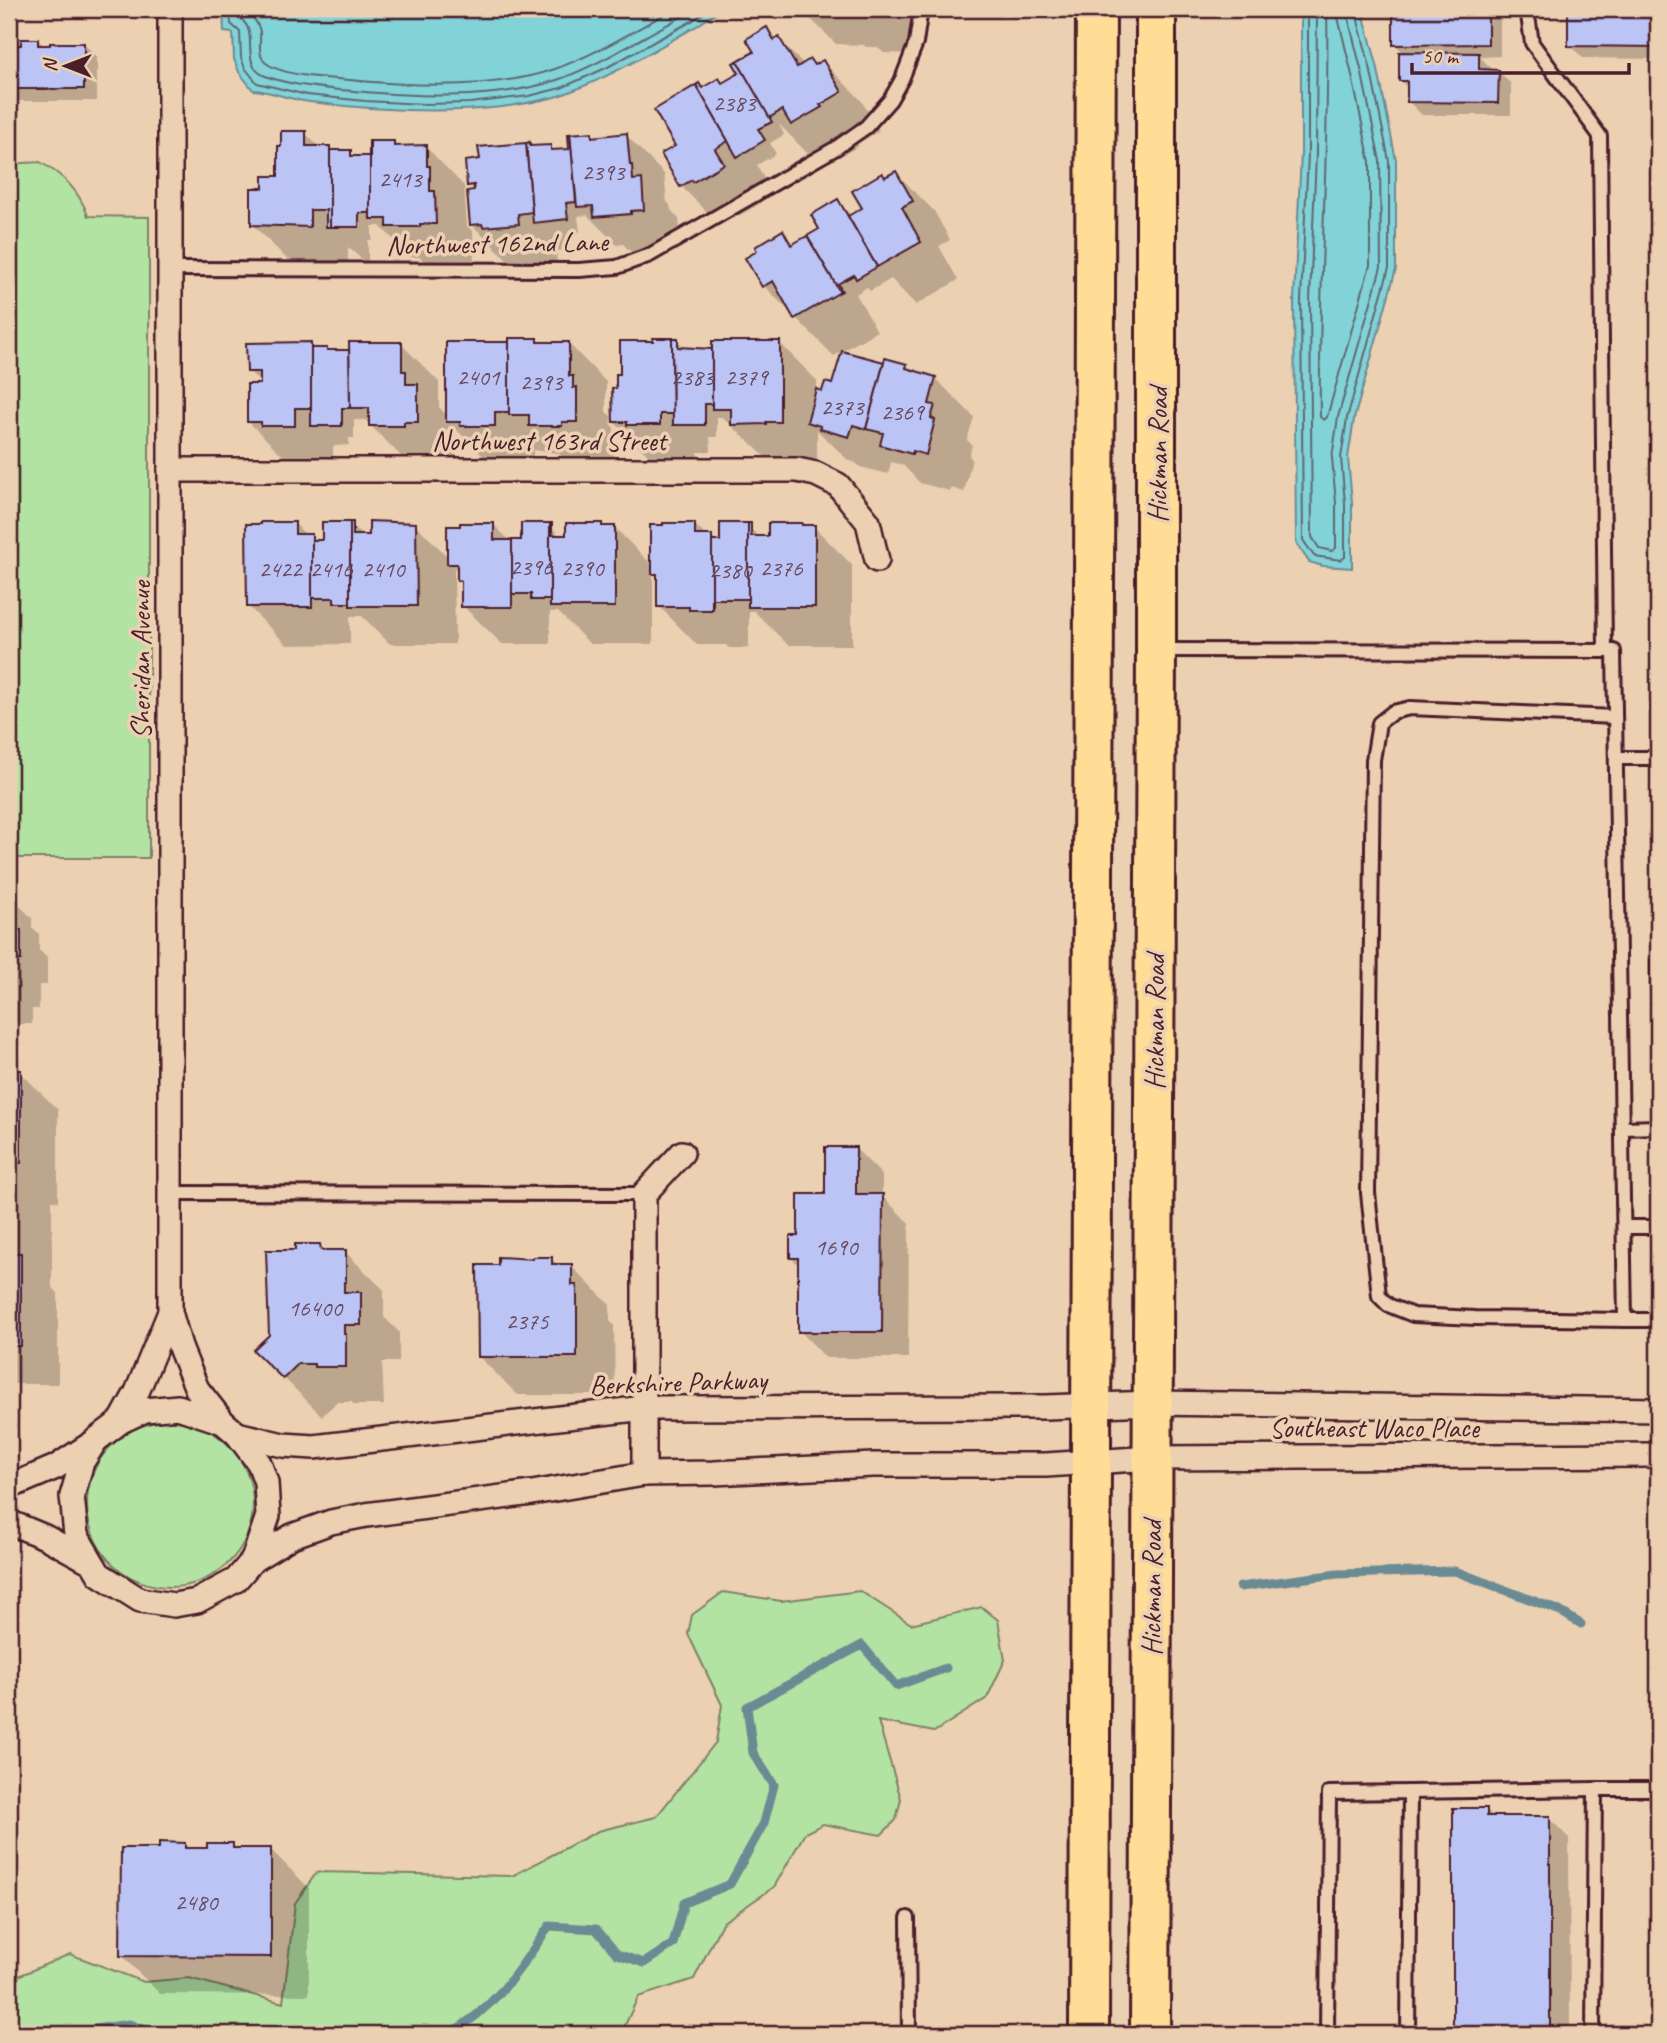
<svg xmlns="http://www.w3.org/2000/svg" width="1667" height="2043" viewBox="0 0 1667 2043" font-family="Caveat,sans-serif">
<rect width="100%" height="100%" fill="#ebd0b2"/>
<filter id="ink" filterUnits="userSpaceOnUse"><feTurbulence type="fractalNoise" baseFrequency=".0143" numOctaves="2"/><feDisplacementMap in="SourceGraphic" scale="14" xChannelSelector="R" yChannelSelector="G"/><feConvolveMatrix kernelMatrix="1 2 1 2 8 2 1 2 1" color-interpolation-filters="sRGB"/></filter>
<g filter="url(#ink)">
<g fill="#b3e3a3" stroke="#7e8167" stroke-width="2">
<path d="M40,162C63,175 79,190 88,216L149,217V858H9V164Z"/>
<circle cx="170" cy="1504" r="83"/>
<path d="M860,1591L911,1624L982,1607L998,1620L1005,1660L987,1698L934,1732L878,1721L901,1799L896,1820L881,1835L823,1824L805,1833L774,1887L722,1923L694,1979L638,1997L621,2034H9V1980L70,1954L144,1982L189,1978L283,2003L295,1903L317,1872L512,1876L598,1831L656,1817L716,1742L722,1705L688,1634L692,1615L723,1592L781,1601Z"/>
</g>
<g fill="#81d3d8" stroke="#6b8b93" stroke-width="2">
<path d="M223,9H724C713,13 704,22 693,28C651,52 609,78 564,94C544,101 523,104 502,107C438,114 373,110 310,102C290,100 272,91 253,90L239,72L234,59L233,33L224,32Z"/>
<path d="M1301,9H1362L1377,65L1396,160V269L1354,419L1348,458L1352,502V568L1323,566L1309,562L1296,543L1294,300L1301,154Z"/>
</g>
<g fill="#0003">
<path d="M801,9H916L913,54L884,53L878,47H866L864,45L836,44Z"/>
<path d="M1395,9H1500V56L1480,57L1491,68V71H1498L1511,84V115H1422L1409,102V89L1400,80L1405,54L1395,44Z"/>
<path d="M1570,9H1658V59L1583,58L1570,45Z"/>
<path d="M767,30L805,65L815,67L823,62L861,100L879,131L857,144L859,146L830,162L818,150L809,155L779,124L784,135L770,143L776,154L757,165L765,180L752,188L761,203L733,219L731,217L719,224L681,186L677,146L703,90L719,80L723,84L742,73L756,52Z"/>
<path d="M38,40L44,46L84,44L97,57V101H17L9,93V46H23Z"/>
<path d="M305,133L320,148H329L333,152H350L356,158H372L393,143L398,147H426L464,186L467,226L473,231L474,262H458V265H427L420,257H411L380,226H372V240H368V265L348,247V265L291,263L253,225L265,189L280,177Z"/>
<path d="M591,134L595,138L626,135L664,174L667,202L670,205L671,210L679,219L682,248L669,249V251L634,255L623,244L617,245L587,215L578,216L580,232L569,233L570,250L556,251L557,262L523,265L521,262L511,263L472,225L476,192L469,185L482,161L480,148L528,144V139L537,148L550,146L555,152L571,150L573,153Z"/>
<path d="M896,173L934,211L950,240L939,246L958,280L916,305L891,279L870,291L867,287L856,294L877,331L834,356L764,286L747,258L783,233L795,245L821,229L837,201L852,216L864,209L885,179Z"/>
<path d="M536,340L539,343H568L606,382V412L611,416V424L614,428V459L569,463L558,453L533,450V463L487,460L456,429V460L409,464L365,420H354V438H349V445L333,446V464L287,460L249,422L263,386L249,371L311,344L316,349L329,352H349L351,355L401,344L439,382V407L448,417L511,344Z"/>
<path d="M677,340L686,349L714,351L779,342L817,381V391L824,393L834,386L885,364L907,366L913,372L935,378L974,417L967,440L972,445L969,456L972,459L964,492L951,488L950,491L920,483L903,465L891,462L888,474L860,467L856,463L848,460L817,430V459H803V462H771L722,417H717V437H710L711,452H698V463L653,460L614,422Z"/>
<path d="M349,523L363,537L415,524L449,558L494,525L510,541H523L549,525L561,537L601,525L604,528L614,527L652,565V527L695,525L707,537H711L717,542H722L747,525L760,538L803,527H814L852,565V645H788L754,611H749V648H729L726,645H697L659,606V578L653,573V644H590L558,612H550V644H502L463,606V584L459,580V574L454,568L455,644H390L362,616H350V644L287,645L249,607L295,524L307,536H311L317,541H324Z"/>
<path d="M9,895L32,918V927L39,934V950L47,958V985H39V1009H32V1024H9Z"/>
<path d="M9,1072H20L58,1110V1201H52V1287L58,1293V1384H9Z"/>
<path d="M856,1149L882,1175V1196L909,1223L908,1358H826L800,1331V1266L791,1258L800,1238Z"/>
<path d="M320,1246L326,1252H345L384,1290V1317L399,1332V1362H382L384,1405H354L352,1402H337L322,1416L256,1350L270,1335L297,1252Z"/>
<path d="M551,1259L559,1266H571L610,1305V1321L614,1325L615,1395H518L479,1357L500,1266Z"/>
<path d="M1455,1809H1486L1495,1818H1549L1569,1838L1570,2034H1455Z"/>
<path d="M184,1844L189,1850H209L232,1844L237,1850H271L309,1888V1995L160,1994L122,1956L161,1849Z"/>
</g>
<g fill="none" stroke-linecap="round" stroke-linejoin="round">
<g stroke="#606770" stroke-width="2">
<path d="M230,9L231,24L240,32L241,58L245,68L257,83L307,95L365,101L424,104L470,103L529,96L561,88L606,68L692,21L709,9"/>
<path d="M239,9C239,23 247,20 249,32C252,46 246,67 263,75C287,85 315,87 341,90C409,96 492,102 557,80C589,69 619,51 648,35C663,26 680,19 694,9"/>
<path d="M249,9C251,17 259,23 260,32C261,42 257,56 266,63C283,76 327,78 349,80C411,86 496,90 555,69C597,54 635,30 674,9"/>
<path d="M1308,9V154L1301,300L1303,540L1314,556L1341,560L1345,557V503L1341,458L1347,418L1389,268V161L1370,67L1355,9"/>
<path d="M1317,9L1316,154L1310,300L1312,537L1319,548L1332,551L1336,548V503L1332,458L1338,417L1381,267L1380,161L1361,69L1346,9"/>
<path d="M1327,9C1330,145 1318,281 1320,417L1324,420L1327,417L1370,265V162L1351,71L1336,9"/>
</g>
<g stroke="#6b8b93" stroke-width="9">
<path d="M1240,1587L1337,1574L1455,1571L1558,1610L1581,1624"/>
<path d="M64,2034L129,2024L154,2034"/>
<path d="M448,2034C495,2009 520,1969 549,1926L596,1929L617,1954L644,1963L673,1944L684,1903L730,1884L764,1823L774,1785L753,1753L747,1707L862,1645L896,1686L946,1668"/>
</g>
</g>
<g fill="#bbc4f5" stroke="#4a1f2b" stroke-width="2">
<path d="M826,9H876V16L843,15V9Z"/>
<path d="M1393,9H1488V44L1393,45Z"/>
<path d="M1568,9H1658V47L1568,46Z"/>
<path d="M767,27L774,40L779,37L797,67L810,59L814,65L823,60L842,92L820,105L822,107L791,125L782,110L769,118L737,61L754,52L746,39Z"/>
<path d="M21,39H38V45H50V43H84V89H9V45H21Z"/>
<path d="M1399,52L1479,53V69L1499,70L1498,103L1407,102V81H1399Z"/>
<path d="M737,61L772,122L758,129L765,140L737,157L696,85L699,83L702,88L719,78L722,83L739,73L733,63Z"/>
<path d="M696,85L728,141L715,149L724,164L693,182L692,180L680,187L661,154L675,146L654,110Z"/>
<path d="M281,131H306V146H330V227H326V210H310V227L251,225V188H263V176H278V146H281Z"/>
<path d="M592,132V137L627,133L630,165H632L633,180L642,179L644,210L631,211V214L594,217L593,206L577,207L570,134Z"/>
<path d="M568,134H570L576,202L566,203L568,219L533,223L526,143L530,142V146L551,145V150L569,149Z"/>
<path d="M369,141H370V213H359V227H330V150H351V156H369Z"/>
<path d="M370,141H394V146L427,145V166H430V191H435L436,224H420V227H387V219H370Z"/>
<path d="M526,143L532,212L518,214L519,224L483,227L482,224L470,225L467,191L474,190V185L467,186L465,161L480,159L478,147Z"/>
<path d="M896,171L913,201L902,207L921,242L877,267L848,216L862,208L852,191L882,173L885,177Z"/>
<path d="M838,199L877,267L856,279L854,275L838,284L842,291L840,292L807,236L819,229L811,215Z"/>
<path d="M783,230L791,245L807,236L840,292L794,319L773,281L762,287L745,258L757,251L755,247Z"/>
<path d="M509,338H537V342H569V376H573V388L577,387V422H562V426H529V415H509Z"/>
<path d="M653,338H672L673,414H660V425H627V422H613L612,388H616V374H620V341H653Z"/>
<path d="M672,338H678V347L712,349V404H705V425H673Z"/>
<path d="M712,341H780V422H766V424L731,425V409H712Z"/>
<path d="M311,342V408H295V426H261V422H247V384H260V372H247L246,343Z"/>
<path d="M349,342H402V371H406V384H418V422H404V426H369V408H350Z"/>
<path d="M446,342H509V412H495V426H460V422H446Z"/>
<path d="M311,348H327V350H349L350,408H342V426H311Z"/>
<path d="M842,351L884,362L866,429L853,425L849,437L820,429V426L807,422L816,389L822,391L825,382L832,384Z"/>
<path d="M885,358L907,364L906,368L936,377L929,404L935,405L931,418L935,420L926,455L913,451L912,454L880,445L883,433L866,429Z"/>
<path d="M369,521L416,523L417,606H350V522H353V535H369Z"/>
<path d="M261,522H295V534H312V607H247L246,524H261Z"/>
<path d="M322,522H350V603H334V598H312V540H322Z"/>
<path d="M460,523H494V540H512V607H461V581H457V564H447V526H460Z"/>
<path d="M521,523H550V600H531V594H512V540H521Z"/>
<path d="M550,523H552V535H566V523H602V526H615V607H550Z"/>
<path d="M663,523H695V535H712V610H689V607H657V574H652V561H650V525H663Z"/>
<path d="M720,523H748V599H713V610H712V541H720Z"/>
<path d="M748,523H751V536H768V523H802V525H815V607H748Z"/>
<path d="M9,906H13V930H21V960H14V984H9Z"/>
<path d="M1650,960L1658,961V992H1650Z"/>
<path d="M9,1070H21V1163H15V1253H21V1346H9Z"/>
<path d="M825,1147H856V1194H883L882,1332H798V1258H790V1236H798V1194H825Z"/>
<path d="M295,1244H320L321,1250H346V1282H344V1292H361V1325H344V1334H346V1367H314V1364H298L283,1379L253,1350L269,1335L266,1250H295Z"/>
<path d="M498,1257L533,1259V1257H552V1264H572V1285H577V1357H478L477,1265H498Z"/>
<path d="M1453,1808H1487V1816H1550V2034H1453Z"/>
<path d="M159,1842L185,1843V1848H207V1843H233V1848H271V1957L120,1956L121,1848H159Z"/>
</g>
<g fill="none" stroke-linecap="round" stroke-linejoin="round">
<defs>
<g id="service">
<path d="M1527,9L1532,43L1600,136L1605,651"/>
<path d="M170,269L579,270L617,267L650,255L836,148L866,127L890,100L902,79L916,43L921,9"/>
<path d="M1161,650L1614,651L1625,1320H1658"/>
<path d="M1615,717L1410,708L1393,712L1379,723L1373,760L1368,1193L1379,1296L1388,1305L1413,1315L1475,1318L1625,1320"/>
<path d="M1616,758H1658"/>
<path d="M1622,1128L1658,1127"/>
<path d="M170,1193L644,1194"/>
<path d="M1624,1227H1658"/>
<path d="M1410,1792L1595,1789"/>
<path d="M908,1918L909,2034"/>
<path d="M1327,2034L1329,1793L1410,1792L1408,2034"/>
<path d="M1593,2034L1595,1789H1658"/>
</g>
<g id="minor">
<path d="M170,9V1312L181,1350L197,1389L223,1422"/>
<path d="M170,470H797L816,474L838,485L868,522L877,560"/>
<path d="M121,1421L137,1392L170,1312"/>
<path d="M237,1434L283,1445L314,1447L644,1408L1046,1407L1152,1403L1658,1410"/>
<path d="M644,1474V1194L682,1153"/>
<path d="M9,1487L56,1467L91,1444"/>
<path d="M9,1522L45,1537L91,1562"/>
<path d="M253,1560L268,1516L266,1482L259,1463L237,1434L223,1422L178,1407L145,1410L121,1421L96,1440L82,1462L72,1496L76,1535L99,1574L140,1600L174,1605L197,1601L236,1580L253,1560L292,1536L331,1522L366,1515L532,1493L644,1474L714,1473L873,1465H1046L1152,1458L1658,1455"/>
</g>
<g id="trunk">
<path d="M1089,2034L1096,9"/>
<path d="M1150,2034L1156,650V9"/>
</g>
</defs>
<use href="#service" stroke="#4a1f2b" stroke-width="18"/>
<use href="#minor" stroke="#4a1f2b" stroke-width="28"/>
<use href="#trunk" stroke="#4a1f2b" stroke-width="44"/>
<use href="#service" stroke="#ebd0b2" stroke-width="12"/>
<use href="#minor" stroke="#ebd0b2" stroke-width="23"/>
<use href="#trunk" stroke="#ffdd96" stroke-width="38"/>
</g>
</g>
<g text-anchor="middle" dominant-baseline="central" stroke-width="7" stroke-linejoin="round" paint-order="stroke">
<g font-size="24" fill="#66485e">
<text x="734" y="103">2383</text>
<text x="603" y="172">2393</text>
<text x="400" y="179">2413</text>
<text x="478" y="377">2401</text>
<text x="692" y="377">2383</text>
<text x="746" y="377">2379</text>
<text x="541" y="382">2393</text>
<text x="842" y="407">2373</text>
<text x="902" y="412">2369</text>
<text x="531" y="567">2396</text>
<text x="582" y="568">2390</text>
<text x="781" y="568">2376</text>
<text x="280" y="569">2422</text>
<text x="331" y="569">2416</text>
<text x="383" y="569">2410</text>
<text x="730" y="570">2380</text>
<text x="836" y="1247">1690</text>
<text x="315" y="1308">16400</text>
<text x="527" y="1321">2375</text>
<text x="196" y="1902">2480</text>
</g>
<g font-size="28" fill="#4a1f2b" stroke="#ebd0b2">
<text transform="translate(497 243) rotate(-1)">Northwest 162nd Lane</text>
<text x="549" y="440">Northwest 163rd Street</text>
<text transform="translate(1157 455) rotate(-90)">Hickman Road</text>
<text transform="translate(140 660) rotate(-90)">Sheridan Avenue</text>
<text transform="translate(1154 1022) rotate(-90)">Hickman Road</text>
<text transform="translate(678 1382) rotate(-2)">Berkshire Parkway</text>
<text x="1374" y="1427">Southeast Waco Place</text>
<text transform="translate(1151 1588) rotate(-90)">Hickman Road</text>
</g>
</g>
<rect width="1667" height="2043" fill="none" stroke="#ebd0b2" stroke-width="35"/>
<rect x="18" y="18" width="1632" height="2008" fill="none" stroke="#4a1f2b" stroke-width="2.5" filter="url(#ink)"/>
<g transform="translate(66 66) rotate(270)" stroke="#ebd0b2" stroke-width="5" paint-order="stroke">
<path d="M0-5L12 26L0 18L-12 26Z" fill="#4a1f2b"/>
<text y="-10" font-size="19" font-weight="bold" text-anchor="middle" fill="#4a1f2b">N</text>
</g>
<path d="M1412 63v10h217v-10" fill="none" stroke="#4a1f2b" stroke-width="3.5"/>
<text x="1422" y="63" font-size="21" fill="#4a1f2b" stroke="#ebd0b2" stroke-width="5" paint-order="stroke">50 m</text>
</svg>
